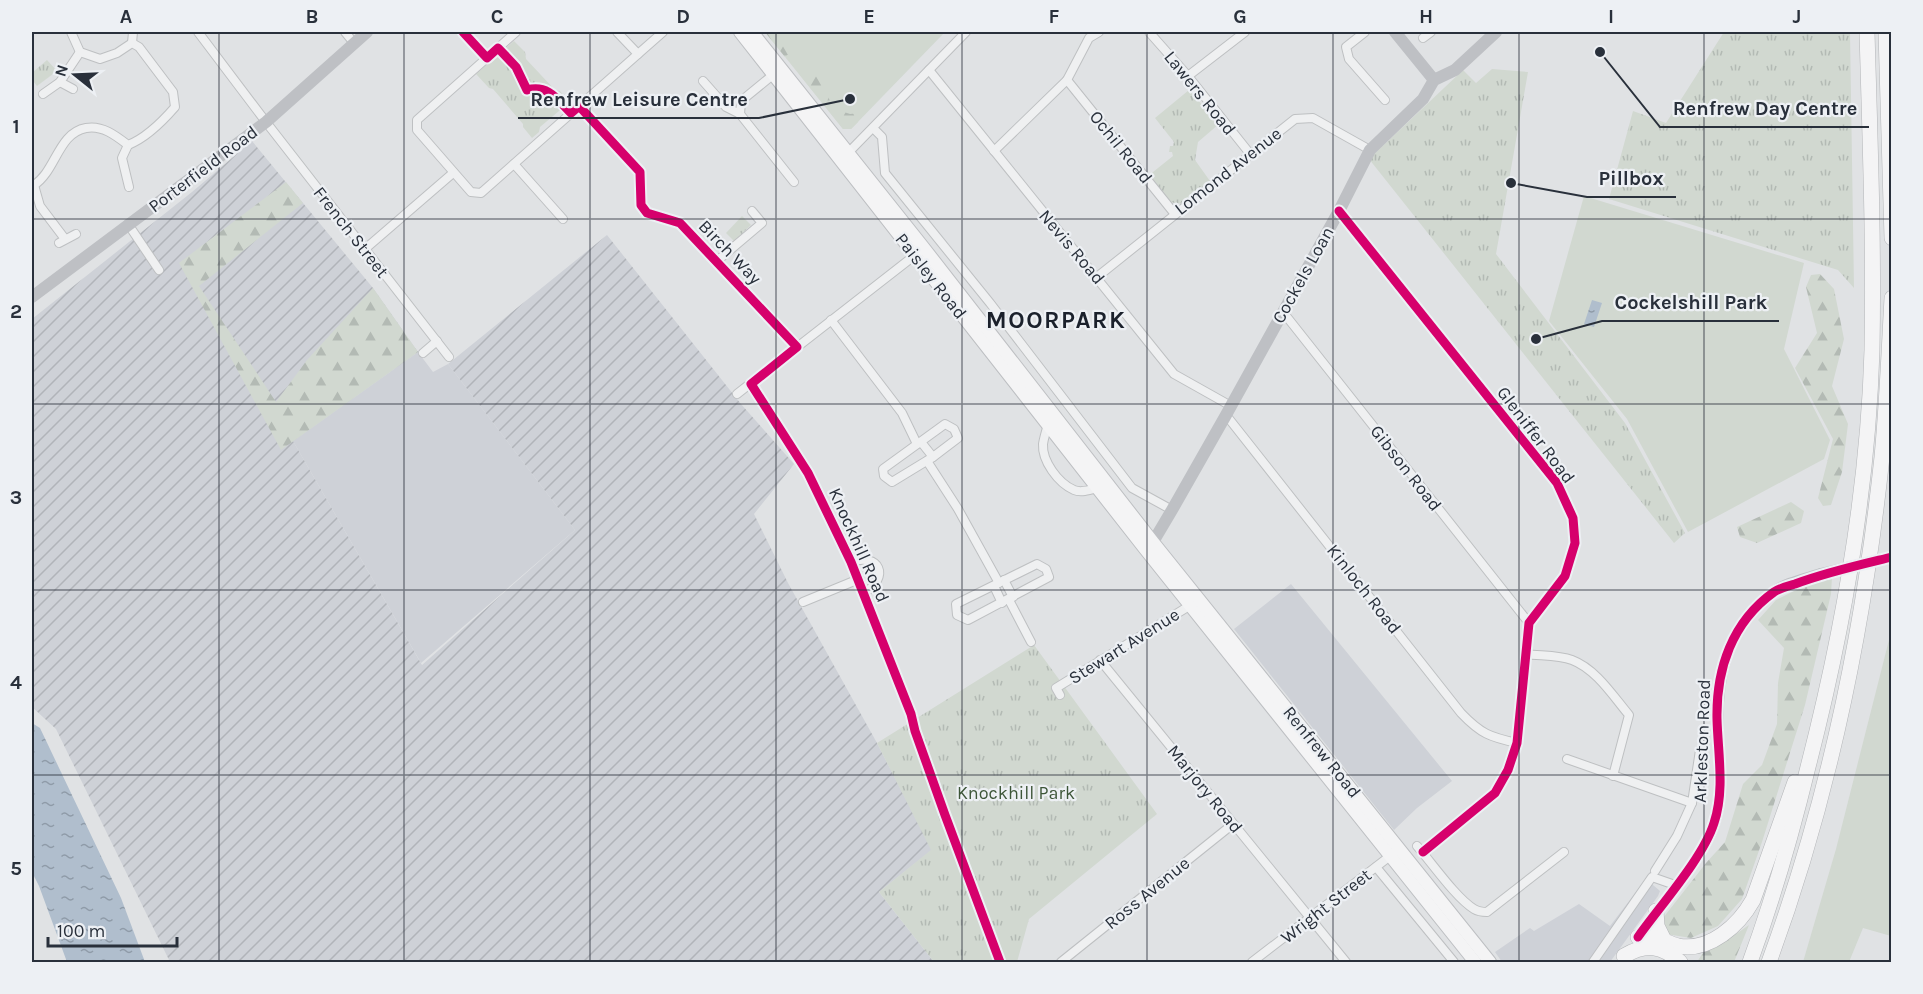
<svg xmlns="http://www.w3.org/2000/svg" width="1923" height="994" viewBox="0 0 1923 994" font-family="Karla,sans-serif">
<defs>
<pattern id="industrial-furrows" width="10" height="10" patternUnits="userSpaceOnUse" patternTransform="scale(1.5)"><rect width="10" height="10" fill="#ced1d7"/><path d="M-1 1l2-2M0 10L10 0M9 11l2-2" fill="none" stroke="#b1b4b9"/></pattern>
<pattern id="forest-firs" width="22" height="20" patternUnits="userSpaceOnUse" patternTransform="scale(1.5)"><rect width="22" height="20" fill="#d1d8d0"/><path d="M5 1l3.5 6h-7zM16 11l3.5 6h-7z" fill="#b3bab4"/></pattern>
<pattern id="park-tufts" width="24" height="20" patternUnits="userSpaceOnUse" patternTransform="scale(1.5)"><rect width="24" height="20" fill="#d1d8d0"/><path d="M3 7l-1-3M5 7V3M7 7l1-3M15 17l-1-3M17 17v-4M19 17l1-3" fill="none" stroke="#b3bab4"/></pattern>
<pattern id="water-ripples" width="26" height="14" patternUnits="userSpaceOnUse" patternTransform="scale(1.5)"><rect width="26" height="14" fill="#b0becd"/><path d="M2 4q2-2 4 0t4 0M15 11q2-2 4 0t4 0" fill="none" stroke="#8f9ba8"/></pattern>
</defs>
<rect width="100%" height="100%" fill="#e0e2e4"/>
<g fill="#ced1d7">
<path d="M418,352L433,372L448,364L575,530L421,663L293,441Z"/>
<path d="M1291,584L1452,781L1417,808L1394,830L1234,629Z"/>
<path d="M1646,879L1660,891L1658,896L1610,962H1502L1495,952L1530,928L1534,931L1579,904L1610,926Z"/>
</g>
<path fill="url(#industrial-furrows)" d="M252,141L373,288L418,352L293,441L422,665L575,530L448,364L607,235L741,404L794,464L754,514L788,583L877,743L932,850L879,892L934,962H170L56,729L32,707V319L192,192Z"/>
<g fill="#d1d8d0">
<path d="M765,32H945L851,129H843Z"/>
<path d="M1584,196L1804,263L1784,349L1830,440L1824,459L1688,532L1627,419L1549,321Z"/>
<path d="M1891,632V936L1863,928L1849,962H1803L1836,849Z"/>
</g>
<g fill="url(#forest-firs)">
<path d="M765,32H780L795,49L785,57Z"/>
<path d="M815,70L827,91L830,102L838,110L850,114L860,113L858,122L851,129H843L800,75Z"/>
<path d="M286,182L303,203L199,286L276,402L307,360L373,288L418,352L281,450L179,263Z"/>
<path d="M1820,274L1834,289L1844,339L1832,386L1848,424L1842,472L1831,505L1823,506L1818,498L1833,439L1795,368L1817,333L1806,287L1811,275Z"/>
<path d="M1791,502L1804,511L1801,523L1757,543L1740,537L1737,527Z"/>
<path d="M1832,577L1831,594L1805,705L1762,842L1742,899L1718,926L1691,938L1666,934L1663,918L1706,863L1725,842L1743,784L1762,765L1777,724L1778,683L1784,648L1758,620L1776,600L1800,588Z"/>
<path d="M1749,925L1734,962H1697L1704,951L1717,947Z"/>
</g>
<g fill="url(#park-tufts)">
<path d="M1724,32H1850L1854,288L1838,270L1609,199L1633,111L1666,123Z"/>
<path d="M514,41L525,52L526,59L555,90L560,91L571,104L563,111H559L540,127L539,132L532,138L523,127V124L493,89L489,88L476,74Z"/>
<path d="M47,60L57,71L37,86L33,81L32,73Z"/>
<path d="M1492,69L1528,72L1496,254L1625,423L1685,533L1674,543L1369,159L1463,70L1476,83Z"/>
<path d="M1189,90L1219,124L1198,142L1195,160L1210,181L1184,204L1168,202L1148,176L1173,156L1172,152H1169L1170,146H1173L1174,142L1155,118Z"/>
<path d="M742,216L751,225L734,241L726,233Z"/>
<path d="M1034,645L1157,814L1029,919L1017,962H934L879,892L931,850L877,743Z"/>
</g>
<g fill="url(#water-ripples)">
<path d="M1592,300L1602,303L1594,327L1584,324Z"/>
<path d="M32,723L40,728L121,898L145,962H67L39,886L32,872Z"/>
</g>
<g fill="none" stroke-linecap="round" stroke-linejoin="round">
<defs>
<g id="street">
<path d="M198,32L266,122L449,357"/>
<path d="M345,32L354,43"/>
<path d="M463,32L487,58"/>
<path d="M516,32L417,120V130L471,192L481,193L638,54L617,32"/>
<path d="M1149,32L1188,76L1251,155"/>
<path d="M1365,32L1346,47L1349,59L1385,100"/>
<path d="M1423,38L1431,32"/>
<path d="M132,43L133,32"/>
<path d="M638,54L663,32"/>
<path d="M929,70L1174,374L1231,406"/>
<path d="M1188,76L1245,32"/>
<path d="M1067,80L1174,213"/>
<path d="M703,81L726,107L740,114L794,182"/>
<path d="M60,82L73,89"/>
<path d="M43,94L60,82L80,52"/>
<path d="M579,106L640,172L641,205L647,213L680,223L797,347"/>
<path d="M740,114L741,101L774,74"/>
<path d="M873,128L882,137L885,173L990,303L1132,488L1172,510"/>
<path d="M128,145L122,158L129,187"/>
<path d="M994,151L1067,80L1089,38L1099,32"/>
<path d="M845,156L966,32"/>
<path d="M514,164L563,219"/>
<path d="M32,184L34,185C56,171 58,133 86,128C102,125 115,135 128,145C146,138 162,122 175,107L173,92L139,47L132,43L117,53L100,59L80,52L71,32"/>
<path d="M34,185L40,206L65,239"/>
<path d="M1339,211L1557,483L1573,518L1575,543L1565,576L1529,623L1517,743L1508,770L1495,793L1423,852"/>
<path d="M128,224L159,270"/>
<path d="M59,243L76,234"/>
<path d="M365,249L453,173"/>
<path d="M717,261L762,223L752,211"/>
<path d="M1097,277L1295,119L1313,118L1370,150"/>
<path d="M1283,312L1529,623"/>
<path d="M831,320L902,413L917,444"/>
<path d="M423,353L437,341"/>
<path d="M751,384L808,473L851,562L911,714L915,731"/>
<path d="M737,394L919,252"/>
<path d="M1226,415L1461,713C1481,734 1490,737 1517,743"/>
<path d="M945,424L954,429L958,438L933,457L892,482L884,476L883,469Z"/>
<path d="M1048,425C1046,431 1044,438 1043,444C1042,461 1058,483 1074,490C1081,493 1090,490 1097,488"/>
<path d="M921,442L933,457"/>
<path d="M927,461L958,509L999,583"/>
<path d="M851,562C879,552 891,577 864,593"/>
<path d="M1037,564L1046,569L1049,577L968,620L957,615L956,604Z"/>
<path d="M1004,580L1013,597"/>
<path d="M994,586L1002,603"/>
<path d="M1009,600L1031,642"/>
<path d="M803,602L859,579"/>
<path d="M1526,654C1540,656 1558,655 1572,660C1596,669 1613,696 1629,715L1613,776"/>
<path d="M1100,660L1346,962"/>
<path d="M1060,695L1056,688L1194,603"/>
<path d="M1567,759L1692,803"/>
<path d="M1417,846C1432,863 1456,898 1474,909C1479,912 1482,912 1487,912L1564,852"/>
<path d="M1376,867L1454,962"/>
<path d="M1655,871L1677,836L1692,803L1700,750"/>
<path d="M1061,962L1233,824"/>
<path d="M1252,962L1394,853"/>
<path d="M1593,962L1652,877L1675,885"/>
</g>
<g id="primary">
<path d="M740,32L1145,549L1475,962"/>
<path d="M752,32L924,248L1153,542L1490,962"/>
</g>
<g id="highway">
<path d="M1886,32L1892,238"/>
<path d="M1656,911L1657,926L1664,940"/>
<path d="M1638,937C1654,934 1664,942 1678,946C1710,952 1739,925 1753,900L1795,782"/>
<path d="M1624,956C1646,943 1662,945 1680,962"/>
<path d="M1750,962C1773,899 1792,833 1808,767C1843,631 1868,490 1872,350C1874,244 1870,138 1867,32"/>
<path d="M1769,962C1828,802 1864,627 1882,457C1887,404 1889,351 1892,298"/>
</g>
</defs>
<use href="#street" stroke="#bec0c2" stroke-width="10"/>
<use href="#primary" stroke="#bdbfc2" stroke-width="14"/>
<use href="#highway" stroke="#b3b5b8" stroke-width="16"/>
<use href="#street" stroke="#eff0f1" stroke-width="8"/>
<g stroke="#bec0c4" stroke-width="12">
<path d="M1395,32L1434,80"/>
<path d="M32,297L266,122L367,32"/>
<path d="M1146,548L1153,542L1172,510L1226,415L1339,211L1370,150L1423,99L1434,80L1455,70L1496,32"/>
<path d="M1638,937C1660,906 1703,858 1714,824C1723,796 1719,766 1718,738C1715,679 1724,629 1774,592C1786,583 1806,579 1821,574"/>
</g>
<use href="#primary" stroke="#f4f4f5" stroke-width="12"/>
<use href="#highway" stroke="#f4f4f5" stroke-width="15"/>
<path stroke="#bec0c4" stroke-width="12" d="M1821,574L1892,557"/>
<defs>
<g id="cycleway">
<path d="M463,32L487,58L498,48L516,67L527,90C548,84 558,100 571,113L579,106L640,172L641,205L647,213L680,223L797,347L751,384L808,473L851,562L911,714L915,731L945,815L1000,962"/>
<path d="M1339,211L1557,483L1573,518L1575,543L1565,576L1529,623L1517,743L1508,770L1495,793L1423,852"/>
<path d="M1638,937C1660,906 1703,858 1714,823C1725,790 1718,754 1717,719C1716,669 1732,622 1774,592C1780,588 1788,586 1795,584C1827,572 1859,565 1892,557"/>
</g>
</defs>
<use href="#cycleway" stroke="#edf0f4" stroke-width="13"/>
<use href="#cycleway" stroke="#d6006c" stroke-width="9"/>
</g>
<path fill="none" stroke="#29303b" stroke-width="1.5" stroke-opacity="0.55" d="M219,32V962M404,32V962M590,32V962M776,32V962M962,32V962M1147,32V962M1333,32V962M1519,32V962M1704,32V962M32,219H1892M32,404H1892M32,590H1892M32,775H1892"/>
<g text-anchor="middle" dominant-baseline="central" stroke-width="4.5" stroke-linejoin="round" paint-order="stroke">
<g font-size="18" fill="#29303b" stroke="#edf0f4">
<text transform="translate(1200 93) rotate(51)">Lawers Road</text>
<text transform="translate(1121 147) rotate(51)">Ochil Road</text>
<text transform="translate(203 169) rotate(-37)">Porterfield Road</text>
<text transform="translate(1228 171) rotate(-38)">Lomond Avenue</text>
<text transform="translate(351 232) rotate(52)">French Street</text>
<text transform="translate(1072 247) rotate(50)">Nevis Road</text>
<text transform="translate(730 252) rotate(46)">Birch Way</text>
<text transform="translate(1303 275) rotate(-61)">Cockels Loan</text>
<text transform="translate(931 276) rotate(52)">Paisley Road</text>
<text transform="translate(1536 435) rotate(53)">Gleniffer Road</text>
<text transform="translate(1406 468) rotate(52)">Gibson Road</text>
<text transform="translate(859 545) rotate(66)">Knockhill Road</text>
<text transform="translate(1364 589) rotate(52)">Kinloch Road</text>
<text transform="translate(1124 646) rotate(-32)">Stewart Avenue</text>
<text transform="translate(1702 741) rotate(-88)">Arkleston Road</text>
<text transform="translate(1322 752) rotate(51)">Renfrew Road</text>
<text transform="translate(1205 789) rotate(51)">Marjory Road</text>
<text transform="translate(1147 893) rotate(-39)">Ross Avenue</text>
<text transform="translate(1326 906) rotate(-38)">Wright Street</text>
</g>
<g font-size="18" fill="#3d5638" stroke="#edf0f4">
<text x="1016" y="793">Knockhill Park</text>
</g>
<g font-size="24" font-weight="bold" letter-spacing="1.5" fill="#1b212c" stroke="#edf0f4">
<text x="1056" y="320">MOORPARK</text>
</g>
</g>
<path fill="none" stroke="#29303b" stroke-width="2" d="M850 99L759 118H518M1600 52L1660 127H1869M1511 183L1587 197H1676M1536 339L1602 321H1779"/>
<g fill="#29303b" stroke="#edf0f4" stroke-width="2">
<circle cx="850" cy="99" r="6"/>
<circle cx="1600" cy="52" r="6"/>
<circle cx="1511" cy="183" r="6"/>
<circle cx="1536" cy="339" r="6"/>
</g>
<g font-size="20" text-anchor="middle" font-weight="bold" fill="#29303b" stroke="#edf0f4" stroke-width="4.5" stroke-linejoin="round" paint-order="stroke">
<text x="639" y="106">Renfrew Leisure Centre</text>
<text x="1765" y="115">Renfrew Day Centre</text>
<text x="1631" y="185">Pillbox</text>
<text x="1691" y="309">Cockelshill Park</text>
</g>
<rect width="1923" height="994" fill="none" stroke="#edf0f4" stroke-width="66"/>
<g transform="translate(75 75) rotate(288)" stroke="#edf0f4" stroke-width="4.5" paint-order="stroke">
<path d="M0-4.5L10 22L0 15L-10 22Z" fill="#29303b"/>
<text y="-9" font-size="16" font-weight="bold" text-anchor="middle" fill="#29303b">N</text>
</g>
<path d="M48 937v9h129v-9" fill="none" stroke="#29303b" stroke-width="3"/>
<text x="57" y="937" font-size="18" fill="#29303b" stroke="#edf0f4" stroke-width="4.5" paint-order="stroke">100 m</text>
<rect x="33" y="33" width="1857" height="928" fill="none" stroke="#29303b" stroke-width="2"/>
<g font-size="20" text-anchor="middle" font-weight="bold" fill="#29303b">
<text x="126" y="23">A</text>
<text x="312" y="23">B</text>
<text x="497" y="23">C</text>
<text x="683" y="23">D</text>
<text x="869" y="23">E</text>
<text x="1054" y="23">F</text>
<text x="1240" y="23">G</text>
<text x="1426" y="23">H</text>
<text x="1611" y="23">I</text>
<text x="1797" y="23">J</text>
<text x="16" y="133">1</text>
<text x="16" y="318">2</text>
<text x="16" y="504">3</text>
<text x="16" y="689">4</text>
<text x="16" y="875">5</text>
</g>
</svg>
